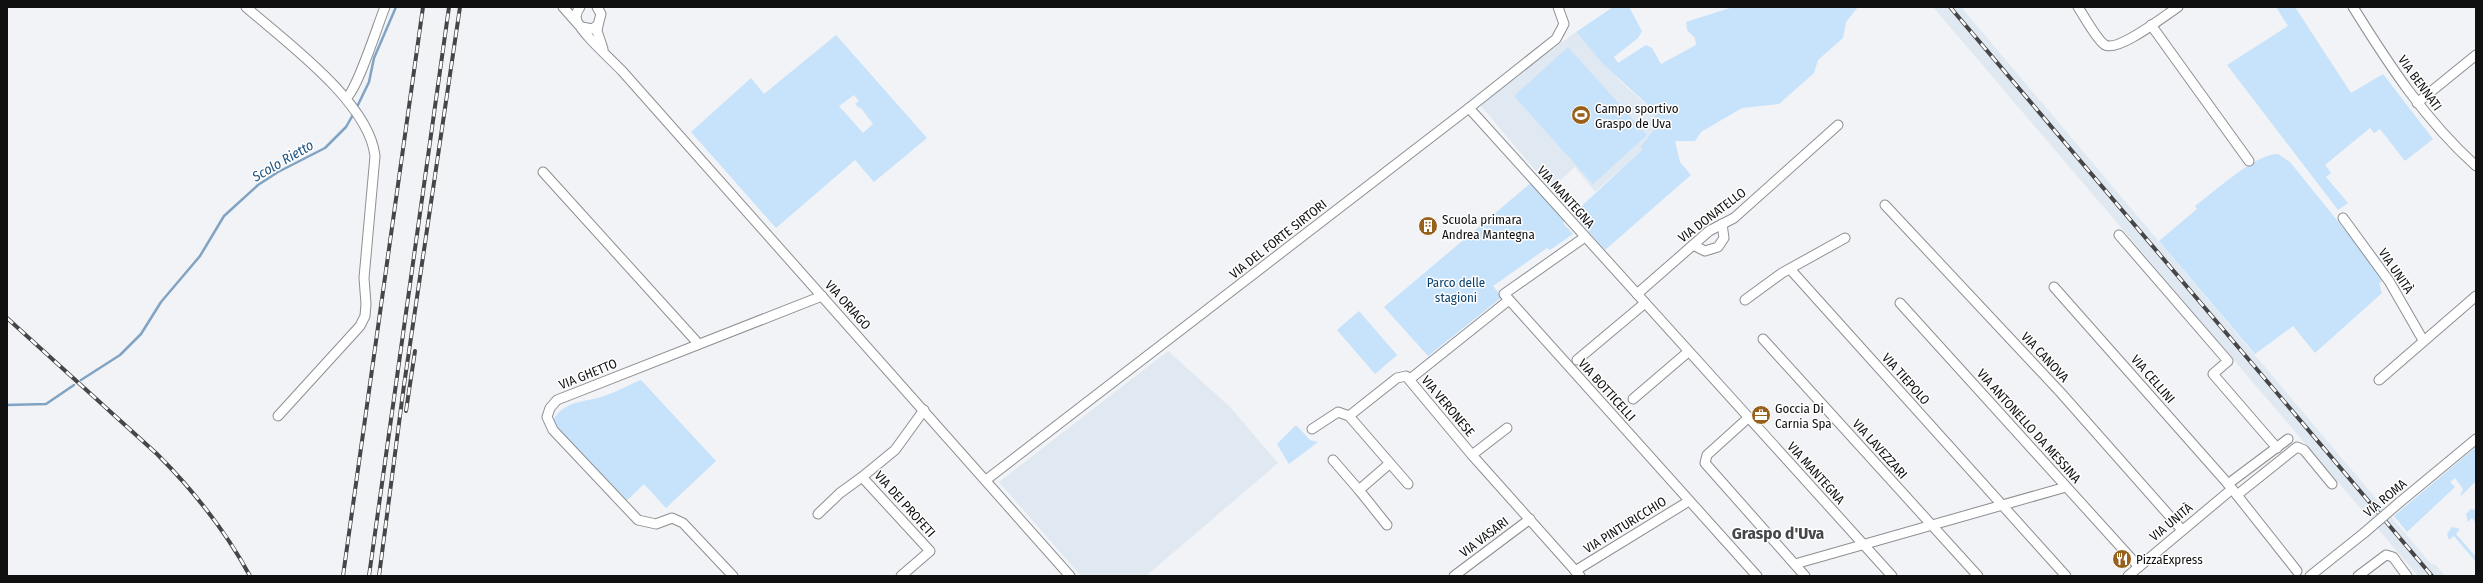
<svg xmlns="http://www.w3.org/2000/svg" width="2483" height="583" viewBox="0 0 2483 583" font-family="'Fira Sans Condensed',sans-serif">
<rect width="100%" height="100%" fill="#f1f3f6"/>
<g fill="#e0e9f1">
<path d="M1933,7H1961L2432,565L2434,563L2445,576H2418Z"/>
<path d="M1576,32L1619,80L1653,111L1662,125L1657,137L1595,192L1575,167L1551,189L1481,106L1483,101Z"/>
<path d="M1168,351L1229,406L1278,463L1146,576H1081L999,482Z"/>
</g>
<g fill="#c7e2fb" fill-rule="evenodd">
<path d="M1613,7H1629L1642,31L1638,38L1614,57L1618,63L1646,45L1652,48L1661,64L1696,45L1695,38L1687,30L1686,22L1730,8L1725,7H1858L1846,22L1843,38L1818,60L1814,73L1779,104L1742,108L1701,132L1695,141H1675L1680,162L1691,175L1605,250L1573,214L1642,150L1641,146L1659,124L1649,106L1604,65L1576,32Z"/>
<path d="M2276,7H2295L2351,93L2383,74L2433,139L2405,161L2380,129L2374,133L2370,128L2325,165L2331,173L2326,177L2348,203L2338,210L2227,65L2288,26Z"/>
<path d="M836,35L927,138L874,182L855,160L776,228L691,132L751,78L764,94ZM854,95L859,101L855,104L859,108L860,107L873,124L863,133L839,106Z"/>
<path d="M1568,47L1647,135L1593,184L1514,96Z"/>
<path d="M2278,154L2290,162L2382,276V282L2379,283L2382,293L2315,353L2293,326L2255,354L2159,241L2197,209L2195,206C2213,193 2256,153 2278,154Z"/>
<path d="M1532,182L1566,219L1563,223L1573,234L1550,250L1547,248L1493,286L1502,297L1428,356L1384,307Z"/>
<path d="M1359,311L1397,355L1375,374L1337,330Z"/>
<path d="M641,380L716,461L666,508L644,484L624,503L556,431L553,420C566,400 581,403 601,397C615,393 628,385 641,380Z"/>
<path d="M1296,425L1310,440L1318,442L1289,464L1277,444Z"/>
<path d="M2476,447V481L2460,497L2463,489L2455,478L2450,482L2455,487L2407,532L2394,516Z"/>
<path d="M2471,509L2476,510V523L2472,518L2468,522L2466,514Z"/>
<path d="M2452,527L2460,529L2456,534L2476,557V562L2454,536L2449,540L2447,534Z"/>
</g>
<g fill="none" stroke-linecap="round" stroke-linejoin="round">
<g stroke="#81a3c4" stroke-width="2.5">
<path d="M356,109L369,82L374,58L396,7"/>
<path d="M81,380L120,355L141,334L161,302L200,256L224,216L258,185L278,172L325,148L346,127L354,113"/>
<path d="M7,405L46,404L74,385"/>
</g>
<defs>
<g id="minor">
<path d="M246,7C286,42 369,102 375,156L364,278L366,304L365,316L360,326L278,416"/>
<path d="M563,7L578,24"/>
<path d="M580,7C577,11 575,16 577,21C583,35 612,60 623,72L1070,576"/>
<path d="M2078,7C2084,16 2097,40 2105,45C2119,52 2164,16 2178,7"/>
<path d="M2353,7C2389,65 2425,120 2476,166"/>
<path d="M598,25L597,31L603,49"/>
<path d="M2151,25L2249,161"/>
<path d="M582,27L592,29L598,25L601,14L597,7"/>
<path d="M346,98C357,91 378,24 385,7"/>
<path d="M2417,103L2476,55"/>
<path d="M1469,108L1892,576"/>
<path d="M543,172L696,341L697,345"/>
<path d="M1885,205L2061,393L2182,530"/>
<path d="M2343,218L2389,281L2423,340"/>
<path d="M2119,235L2228,361L2213,374L2277,448"/>
<path d="M1585,237L1504,294L1757,576"/>
<path d="M1693,245L1705,251L1718,247L1724,238L1722,224"/>
<path d="M1790,269L2066,576"/>
<path d="M2054,287L2229,485L2297,571"/>
<path d="M1637,294L1709,231L1734,218L1838,125"/>
<path d="M1745,300L1782,273L1845,238"/>
<path d="M1900,303L2139,567"/>
<path d="M1763,339L1978,576"/>
<path d="M1577,360L1645,303"/>
<path d="M1410,379L1509,300"/>
<path d="M2379,380L2476,296"/>
<path d="M1633,399L1688,352"/>
<path d="M1748,418L1707,455L1705,463L1805,576"/>
<path d="M1312,429L1338,412L1349,416"/>
<path d="M1472,455L1507,428"/>
<path d="M1333,460L1359,490L1389,464"/>
<path d="M986,480L1469,108L1556,39L1564,24L1558,7"/>
<path d="M1408,484L1349,416L1397,378L1406,376L1472,455L1580,576"/>
<path d="M2228,484L2288,439"/>
<path d="M1359,490L1387,525"/>
<path d="M2237,495L2297,447L2304,450L2332,484"/>
<path d="M2400,502L2476,439"/>
<path d="M818,514L840,493L862,477"/>
<path d="M1795,564L2066,487"/>
<path d="M1575,571L1689,501"/>
<path d="M733,576L683,523L672,518L656,524L638,520L553,430L547,417L550,408L557,400L822,296"/>
<path d="M901,576L930,551L862,477L895,450L924,410"/>
<path d="M1454,576L1530,519"/>
<path d="M2128,576L2232,489"/>
<path d="M2310,576L2364,533"/>
<path d="M2358,576L2386,555L2393,557L2407,576"/>
</g>
</defs>
<use href="#minor" stroke="#8d8f92" stroke-width="11"/>
<use href="#minor" stroke="#fff" stroke-width="9"/>
<defs>
<g id="rail">
<path d="M1950,7L2432,576"/>
<path d="M7,318L157,454C194,491 225,530 250,576"/>
<path d="M406,411L415,351"/>
<path d="M343,576L423,7"/>
<path d="M369,576L449,7"/>
<path d="M379,576L404,385L460,7"/>
</g>
</defs>
<use href="#rail" stroke="#464648" stroke-width="4"/>
<use href="#rail" stroke="#fff" stroke-width="2.5" stroke-dasharray="8" stroke-linecap="butt"/>
<defs>
<path id="minor-bridge" d="M2364,533L2400,502"/>
</defs>
<use href="#minor-bridge" stroke="#8d8f92" stroke-width="11" stroke-linecap="butt"/>
<use href="#minor-bridge" stroke="#fff" stroke-width="9"/>
</g>
<defs>
<symbol id="stadium-disc" viewBox="-11 -11 22 22"><circle r="9.5" fill="#98611b" stroke="#fff"/><path d="M0-5a6.5 5 0 1 0 0 10a6.5 5 0 1 0 0-10ZM-3.5-1.8h7v3.6h-7Z" fill="#fff"/></symbol>
<symbol id="building-disc" viewBox="-11 -11 22 22"><circle r="9.5" fill="#98611b" stroke="#fff"/><path d="M-4-6H4V6H1V3H-1V6H-4ZM-2.5-4.3h1.7v1.8h-1.7ZM.8-4.3h1.7v1.8H.8ZM-2.5-1h1.7V.8h-1.7ZM.8-1h1.7V.8H.8Z" fill="#fff"/></symbol>
<symbol id="office-disc" viewBox="-11 -11 22 22"><circle r="9.5" fill="#98611b" stroke="#fff"/><path d="M-6-3h4V-5.5h4V-3h4V5H-6ZM-1-4.5V-3h2v-1.5ZM-6 0V1H6V0Z" fill="#fff"/></symbol>
<symbol id="restaurant-disc" viewBox="-11 -11 22 22"><circle r="9.5" fill="#98611b" stroke="#fff"/><path d="M-5-6h1v4h1v-4h1v4h1v-4h1v5L-1.5 .5V6h-2V.5L-5-1ZM5-6V6H3V1.5H1.5Q1.5-4 5-6Z" fill="#fff"/></symbol>
</defs>
<g fill-rule="evenodd">
<use href="#stadium-disc" x="1570" y="104" width="22" height="22"/>
<use href="#building-disc" x="1417" y="215" width="22" height="22"/>
<use href="#office-disc" x="1750" y="404" width="22" height="22"/>
<use href="#restaurant-disc" x="2111" y="548" width="22" height="22"/>
</g>
<g text-anchor="middle" dominant-baseline="central" stroke-width="3" stroke-linejoin="round" paint-order="stroke">
<g font-size="13" fill="#101011" stroke="#fff">
<text transform="translate(2420 83) rotate(54)">VIA BENNATI</text>
<text transform="translate(1566 197) rotate(48)">VIA MANTEGNA</text>
<text transform="translate(1712 215) rotate(-37)">VIA DONATELLO</text>
<text transform="translate(1278 239) rotate(-38)">VIA DEL FORTE SIRTORI</text>
<text transform="translate(2396 271) rotate(56)">VIA UNITÀ</text>
<text transform="translate(848 305) rotate(48)">VIA ORIAGO</text>
<text transform="translate(2045 357) rotate(47)">VIA CANOVA</text>
<text transform="translate(588 374) rotate(-22)">VIA GHETTO</text>
<text transform="translate(1906 379) rotate(48)">VIA TIEPOLO</text>
<text transform="translate(2153 379) rotate(49)">VIA CELLINI</text>
<text transform="translate(1607 390) rotate(48)">VIA BOTTICELLI</text>
<text transform="translate(1448 406) rotate(50)">VIA VERONESE</text>
<text transform="translate(2029 426) rotate(48)">VIA ANTONELLO DA MESSINA</text>
<text transform="translate(1880 449) rotate(48)">VIA LAVEZZARI</text>
<text transform="translate(1816 473) rotate(48)">VIA MANTEGNA</text>
<text transform="translate(2385 498) rotate(-40)">VIA ROMA</text>
<text transform="translate(905 504) rotate(48)">VIA DEI PROFETI</text>
<text transform="translate(2171 522) rotate(-40)">VIA UNITÀ</text>
<text transform="translate(1625 525) rotate(-32)">VIA PINTURICCHIO</text>
<text transform="translate(1484 537) rotate(-37)">VIA VASARI</text>
</g>
<g font-size="13" fill="#101011" stroke="#fff" text-anchor="start">
<text x="1595" y="108">Campo sportivo<tspan x="1595" dy="15">Graspo de Uva</tspan></text>
<text x="1442" y="219">Scuola primara<tspan x="1442" dy="15">Andrea Mantegna</tspan></text>
<text x="1775" y="408">Goccia Di<tspan x="1775" dy="15">Carnia Spa</tspan></text>
<text x="2136" y="559">PizzaExpress</text>
</g>
<g font-size="13" fill="#09426c" stroke="#fff">
<text x="1456" y="282">Parco delle<tspan x="1456" dy="15">stagioni</tspan></text>
</g>
<g font-size="14" font-style="italic" fill="#215580" stroke="#fff">
<text transform="translate(283 161) rotate(-30)">Scolo Rietto</text>
</g>
<g font-size="17" font-weight="bold" fill="#454749" stroke="#fff">
<text x="1778" y="533">Graspo d'Uva</text>
</g>
</g>
<rect width="2483" height="583" fill="none" stroke="#101011" stroke-width="16"/>
</svg>
